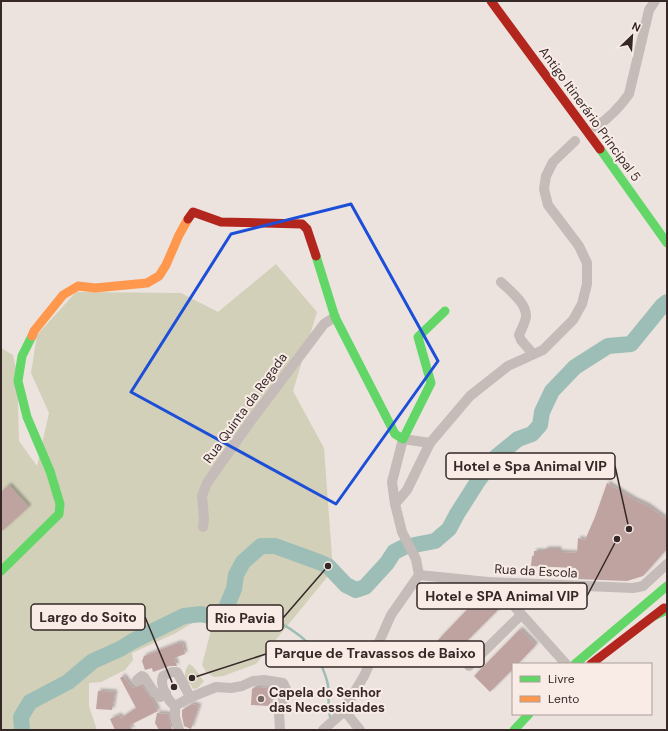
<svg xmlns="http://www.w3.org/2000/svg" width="668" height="731" viewBox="0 0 668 731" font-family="'DM Sans',sans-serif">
<defs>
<filter id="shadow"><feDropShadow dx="2.5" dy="-2.5" stdDeviation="1" flood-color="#0004"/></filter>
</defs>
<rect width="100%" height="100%" fill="#ece3df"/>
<g fill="#d2d0b9">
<path d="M276,264L317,312L293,391L324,448L333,570L256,664L223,676L214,677L206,672L202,665L211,630L208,623L194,622L176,633L132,653L133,660L125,670L101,682L89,683V706L97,730H1V348L13,355L21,391L18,402L19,441L37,466L49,413L31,373L37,335L76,292L181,293L218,312Z"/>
<path d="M189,664C196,667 198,675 204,681L198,688L193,689L191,685L184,679L186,669Z"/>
</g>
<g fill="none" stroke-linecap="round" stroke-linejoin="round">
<path stroke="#9cbeb6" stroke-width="2.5" d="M225,610C229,609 234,608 238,608C262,610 300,631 314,650C318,657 325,673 327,681C331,693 326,706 331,720"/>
<path stroke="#9cbeb6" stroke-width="16" d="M22,730L21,717L30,702L68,682L93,661L120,649L133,641L184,616L201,614L218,618L225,610L234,589L236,575L243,562L261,546H275L319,562L328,566L346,585L356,590L365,587L387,563L394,552L404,547L435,541L449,529L457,514L478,481L496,457L518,439L532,434L540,425L542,412L552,391L575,367L608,346L631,344L662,306L667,302"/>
</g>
<g fill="#bfa3a1" filter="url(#shadow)">
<path d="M607,483L633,499L648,506L667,520V549L643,576L627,581L576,579V568L531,566L532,556H534V551H545V549H559V552L577,553L578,538L585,540L595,517Z"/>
<path d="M9,485L29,507L1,532V492Z"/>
<path d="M482,594L498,610L453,655L438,640Z"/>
<path d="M520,629L536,645L518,664H513V669L490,692L474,676Z"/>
<path d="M178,643L183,644L185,654L174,658L177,666H170L153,672L152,668L145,670L142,661L144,656Z"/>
<path d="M123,676L133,688L141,685L152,699L158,711L130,725L132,730H115L110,719L119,715L121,718L136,708L120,678Z"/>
<path d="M255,687L268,688V693H271L270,706L251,705L252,689Z"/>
<path d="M98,691L115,692L112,710L96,709Z"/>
<path d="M192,704L199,706L191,729L184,726L182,716V710Z"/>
<path d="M157,713L168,714L172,730H159L155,723Z"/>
</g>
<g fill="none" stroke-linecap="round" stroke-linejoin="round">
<g stroke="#c5bbb8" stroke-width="10">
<path d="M596,127C609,118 620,107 629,94L649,10L655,1"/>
<path d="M501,282C510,291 527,303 526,317C525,323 521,330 519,335L521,340L533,354"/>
<path d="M430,443L470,396L508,366L543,350L573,320L582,304L587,284V263L579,246L548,205L544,189L546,176L553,162L575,141"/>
<path d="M395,504L407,490L430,443L403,439L392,482L395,504L402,532L416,559L419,575"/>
<path d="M203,527L204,519L202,496L207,483L250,422L324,324L335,317"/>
<path d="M419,575L488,582L633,588L643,586L667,564"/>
<path d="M488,582L506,597L566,664"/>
<path d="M469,666L521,615"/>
<path d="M137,680L142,676L144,677L154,692L160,697L164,695L166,693"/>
<path d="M175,706L189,698L216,687L231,688L242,686L253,681L264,680L283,683L286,689L279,713L280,730"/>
<path d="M175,706C168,701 159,685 163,676L172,672H177L189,695V698"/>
<path d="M175,706V717L179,730"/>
<path d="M344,710L360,730"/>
<path d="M323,730L342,713L364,676L391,615L419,575"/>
</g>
<g stroke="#63d668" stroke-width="9">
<path d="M600,149L667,243"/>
<path d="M316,256L335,317L395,434L403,439L431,383L418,337L445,311"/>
<path d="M1,571L59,514L60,504L50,471L27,417L18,381L22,356L32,336"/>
<path d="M654,616L667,610"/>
<path d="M575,664L667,586"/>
<path d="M514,730L529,714"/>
</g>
<path stroke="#ff974d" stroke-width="9" d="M32,336L34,331L63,295L78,286L95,288L147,283L159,276L166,265L179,235L188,219"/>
<g stroke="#b3261e" stroke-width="9">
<path d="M491,1L600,149"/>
<path d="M188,219L193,212L221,222L302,224L307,229L316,256"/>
<path d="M591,664L664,608"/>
</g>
</g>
<path fill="none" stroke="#1d4ed8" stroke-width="3" stroke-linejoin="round" d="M351,204L438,361L336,504L131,392L231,234Z"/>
<circle fill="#756967" stroke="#f9ece6" stroke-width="1.5" cx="261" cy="699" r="4"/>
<g text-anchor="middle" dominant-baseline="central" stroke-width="4" stroke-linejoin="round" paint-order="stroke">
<g font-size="13" fill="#352827" stroke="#f9ece6">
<text transform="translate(590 114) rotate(54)">Antigo Itinerário Principal 5</text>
<text transform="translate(245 408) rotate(-54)">Rua Quinta da Regada</text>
<text transform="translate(536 571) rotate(3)">Rua da Escola</text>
</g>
<g font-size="13" font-weight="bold" fill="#352827" stroke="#f9ece6" text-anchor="start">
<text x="269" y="692">Capela do Senhor<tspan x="269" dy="15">das Necessidades</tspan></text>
</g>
</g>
<path fill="none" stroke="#352827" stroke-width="1.5" d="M629 529L615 466M617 539L587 596M174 687L145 617M328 566L283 618M192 678L266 654"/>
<g fill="#352827" stroke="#f9ece6" stroke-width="1.5">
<circle cx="629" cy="529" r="4"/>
<circle cx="617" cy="539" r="4"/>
<circle cx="174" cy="687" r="4"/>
<circle cx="328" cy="566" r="4"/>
<circle cx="192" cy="678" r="4"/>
</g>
<g fill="#f9ece6" stroke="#352827" stroke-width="1.5">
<rect x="446" y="453" width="169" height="26" rx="4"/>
<rect x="417" y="583" width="170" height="26" rx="4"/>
<rect x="31" y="604" width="114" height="26" rx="4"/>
<rect x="207" y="605" width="76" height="26" rx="4"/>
<rect x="266" y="641" width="218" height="26" rx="4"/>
</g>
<g font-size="14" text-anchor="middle" font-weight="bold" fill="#352827">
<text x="530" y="471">Hotel e Spa Animal VIP</text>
<text x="502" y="601">Hotel e SPA Animal VIP</text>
<text x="88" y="622">Largo do Soito</text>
<text x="245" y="623">Rio Pavia</text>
<text x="375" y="658">Parque de Travassos de Baixo</text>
</g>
<rect width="668" height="731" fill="none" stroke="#352827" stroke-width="4"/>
<rect x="512" y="663" width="140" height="52" fill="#f9ece6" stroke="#ab9e9a"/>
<rect x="520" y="676" width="20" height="6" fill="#63d668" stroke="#ab9e9a"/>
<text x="548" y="683" font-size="12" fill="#352827">Livre</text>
<rect x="520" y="696" width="20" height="6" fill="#ff974d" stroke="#ab9e9a"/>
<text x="548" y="703" font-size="12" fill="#352827">Lento</text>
<g transform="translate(632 36) rotate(25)" stroke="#f9ece6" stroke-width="3" paint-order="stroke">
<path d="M0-3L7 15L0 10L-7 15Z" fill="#352827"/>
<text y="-6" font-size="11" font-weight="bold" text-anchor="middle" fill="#352827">N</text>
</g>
</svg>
